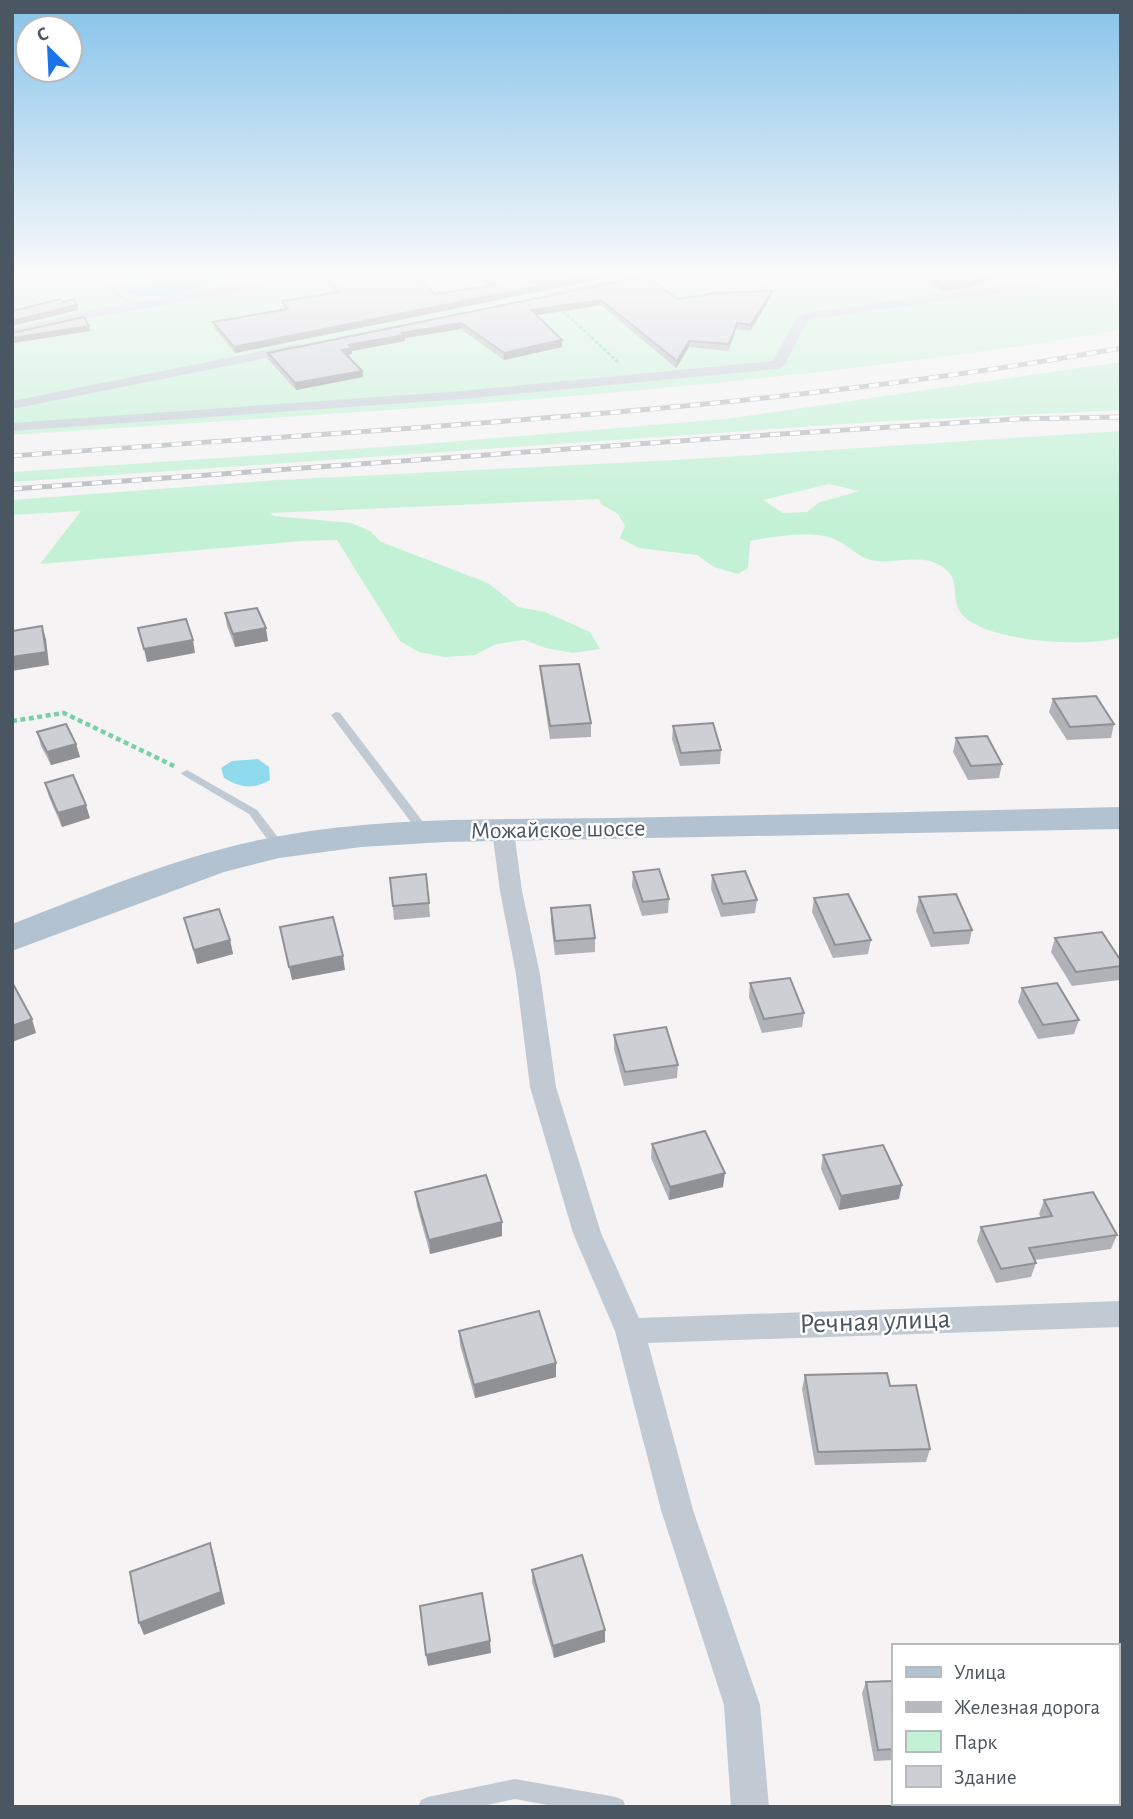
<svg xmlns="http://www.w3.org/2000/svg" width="1133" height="1819" viewBox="0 0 1133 1819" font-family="'Alegreya Sans',sans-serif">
<rect width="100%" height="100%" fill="#f5f3f3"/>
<g fill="#c3f1d5" fill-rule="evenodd">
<path d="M12,275H1121V330C755,392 382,410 12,435Z"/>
<path d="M1121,362V410L889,421L12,482V472L412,445L725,419Z"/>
<path d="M1121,431V637C1089,648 977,643 959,610C951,594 961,580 943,567C921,552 896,565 871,560C858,557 847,544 834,539C813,530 772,537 750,541L748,568L738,574L714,567L697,555L639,548L620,538L625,526L618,514L601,504L599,499L270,513L274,516L351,523L370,531L381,542L488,583L518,607L545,612L590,632L600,649L573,653L546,648L524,640L496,644L475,655L445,657L419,652L400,641L337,540L302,541L40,564L81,511L12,515V500L278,480L675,460ZM829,484L859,491L818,503L807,512L783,513L763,500Z"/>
</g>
<g fill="#90daee">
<path d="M199,275L216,278L214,284C188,293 140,305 117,287Z"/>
<path d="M258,759L269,767L270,780C252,790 242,788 224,778L221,768L232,761Z"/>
</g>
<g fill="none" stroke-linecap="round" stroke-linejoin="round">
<path stroke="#7ad0a6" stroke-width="2.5" stroke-dasharray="3.5 2" stroke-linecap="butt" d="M563,311L618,362"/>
<path stroke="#7ad0a6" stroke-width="4.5" stroke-dasharray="5 3.5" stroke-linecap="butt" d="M12,721L64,713L174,766"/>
<g fill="#c1cad2" fill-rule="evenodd">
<path d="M88,275H95L138,306L133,307Z"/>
<path d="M1088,275H1098L1086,279L1083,277Z"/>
<path d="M336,712L340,713L430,831L432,834L430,837H422L331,715Z"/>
<path d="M187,770L257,810L283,844L285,847L283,850H275L249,814L183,775L181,773Z"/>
<path d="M515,1779L616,1797L623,1800L626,1807H558L515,1799L478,1807H418L421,1800L428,1797Z"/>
</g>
<g fill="#c1cad2" fill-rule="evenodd">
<path d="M292,275H316L310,279L91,318L12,337V329L91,310Z"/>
<path d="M633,275H654L648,279L551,300L545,296L551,292Z"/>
<path d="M1077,275L1092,277L1086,281L812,319L807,321L785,365L778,369L462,399L12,431V423L462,391L773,361L796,319L805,313Z"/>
<path d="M297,344L302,345V351L12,409V401Z"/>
<path d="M503,824L511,826L514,831L522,891L540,974L556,1087L601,1233L639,1318L1121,1301V1327L648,1343L693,1510L760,1705L769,1807H731L724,1705L661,1510L615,1331L573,1233L530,1087L516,974L500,891L492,831L495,826Z"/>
</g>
<path fill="#b3c2d1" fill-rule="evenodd" d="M1121,807V829L445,842L361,847L279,858L224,872L12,951V924C100,890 187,852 280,836C390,816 502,820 613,818C782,815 951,811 1121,807Z"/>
<defs>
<g id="rail">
<path d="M12,456C382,428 755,414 1121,348"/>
<path d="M12,489L721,438L1016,419L1121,417"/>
</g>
</defs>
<use href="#rail" stroke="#b5b8bd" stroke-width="5"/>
<use href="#rail" stroke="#fff" stroke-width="3.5" stroke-dasharray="10" stroke-linecap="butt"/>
</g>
<g fill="#b0b2b7">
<path d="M319,275H415L435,294L489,286L476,275H621L235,353L214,328L213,322L285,309L283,307L282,301L336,293Z"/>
<path d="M915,275H1003L966,288L943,291Z"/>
<path d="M646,276L677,299L772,291L771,297L750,331L736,329L728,351L689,347L676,368L601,305L537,315L562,340V347L504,360L461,329L405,338V341L352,351V354L347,355L362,371L363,377L296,390L268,359V353Z"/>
<path d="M225,613L268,641L235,647L227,626Z"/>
<path d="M540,666L591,723V737L550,739L541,679Z"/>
<path d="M1053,699L1114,724L1111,738L1067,740L1049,712Z"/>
<path d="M673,726L721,750L720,764L680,766L672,739Z"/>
<path d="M37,732L76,744L80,757L51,765L41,746Z"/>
<path d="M956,738L1002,764L999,778L968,780L953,752Z"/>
<path d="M45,783L90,818L62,827L49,797Z"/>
<path d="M633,872L669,899L668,913L642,916L632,886Z"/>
<path d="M712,875L757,900L755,913L721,917L711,889Z"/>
<path d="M390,878L429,903L430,917L394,920Z"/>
<path d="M919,897L972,930L969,944L931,947L916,911Z"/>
<path d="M814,898L871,940L868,954L833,958L812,912Z"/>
<path d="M551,908L595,938V952L555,955L551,922Z"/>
<path d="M184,918L230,940L233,954L197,964Z"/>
<path d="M1055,938L1121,961V974L1119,980L1072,986L1051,952Z"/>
<path d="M750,983L804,1013L802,1027L762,1033L749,997Z"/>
<path d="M1022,988L1079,1020L1074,1034L1038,1039L1018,1002Z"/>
<path d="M614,1035L678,1065L677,1078L624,1086L614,1049Z"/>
<path d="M652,1144L723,1187L669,1200L651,1158Z"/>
<path d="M823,1155L899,1199L839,1210L821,1169Z"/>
<path d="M415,1192L502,1222V1236L430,1254L417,1206Z"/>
<path d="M1044,1200L1117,1235L1111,1249L1035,1260L1036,1263L1031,1277L996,1283L977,1241L981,1227L1041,1218L1039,1214Z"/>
<path d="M459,1331L556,1363V1377L475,1398L460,1345Z"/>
<path d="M805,1375L890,1386L930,1449L926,1462L815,1465L802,1389Z"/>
<path d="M532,1570L605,1642L554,1658L532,1582Z"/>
<path d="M893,1681V1760L874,1761L862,1693L866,1682Z"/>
</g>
<g fill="#909195">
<path d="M593,275H621L235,353L234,347Z"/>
<path d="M990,275H1003L966,288L943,291L944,286Z"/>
<path d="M772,291L771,297L750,331V325Z"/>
<path d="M601,300V305L531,316V310Z"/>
<path d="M77,305L78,310L12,326V321Z"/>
<path d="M461,323V329L405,338V341L352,351V354L343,356L342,350L349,345L402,333Z"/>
<path d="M737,323L736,329L728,351L729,344Z"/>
<path d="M89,326L90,331L14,343L13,338Z"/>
<path d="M562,340V347L504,360V353Z"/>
<path d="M689,341V347L676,368L677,361Z"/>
<path d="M362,371L363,377L296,390L295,383Z"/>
<path d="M42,626L46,639L49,665L12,671V657Z"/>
<path d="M266,628L268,641L235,647L233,634Z"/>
<path d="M193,640L195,653L147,662L144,649Z"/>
<path d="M76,744L80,757L51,765L47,752Z"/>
<path d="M86,805L90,818L62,827L58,813Z"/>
<path d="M230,940L233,954L197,964L194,950Z"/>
<path d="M343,956L345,970L292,980L289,967Z"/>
<path d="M32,1019L36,1033L12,1042V1026Z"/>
<path d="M725,1173L723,1187L669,1200L670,1187Z"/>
<path d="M902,1185L899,1199L839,1210L841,1196Z"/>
<path d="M502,1222V1236L430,1254L429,1240Z"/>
<path d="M556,1363V1377L475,1398L474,1385Z"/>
<path d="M210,1543L214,1556L225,1604L144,1635L139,1623Z"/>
<path d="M605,1630V1642L554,1658L553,1646Z"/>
<path d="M490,1641L491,1653L428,1666L426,1655Z"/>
</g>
<g fill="#cdcfd5" stroke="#909195" stroke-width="2">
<path d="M324,275H415L435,294L495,285L483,275H593L234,347L213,322L288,309L282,301L340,292Z"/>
<path d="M925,275H990L967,283L944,286Z"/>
<path d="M646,276L677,299L717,293L772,291L750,325L737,323L729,344L689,341L677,361L601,300L531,310L562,340L504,353L461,323L402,333L404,335L349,345L352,348L342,350L362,371L295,383L268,353Z"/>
<path d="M60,299L63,302L74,299L77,305L12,321V311Z"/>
<path d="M84,317L89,326L12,338V333Z"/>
<path d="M257,608L266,628L233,634L225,613Z"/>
<path d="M186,619L193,640L144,649L138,628Z"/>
<path d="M42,626L46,652L12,657V631Z"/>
<path d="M579,664L591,723L550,726L540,666Z"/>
<path d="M1096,696L1114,724L1070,727L1053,699Z"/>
<path d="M713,723L721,750L681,753L673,726Z"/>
<path d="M66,724L76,744L47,752L37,732Z"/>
<path d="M987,736L1002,764L971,766L956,738Z"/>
<path d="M73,775L86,805L58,813L45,783Z"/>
<path d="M659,869L669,899L643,902L633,872Z"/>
<path d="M745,871L757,900L723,904L712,875Z"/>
<path d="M426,874L429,903L393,906L390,878Z"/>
<path d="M848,894L871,940L835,945L814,898Z"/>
<path d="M956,894L972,930L934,933L919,897Z"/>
<path d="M590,905L595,938L555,941L551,908Z"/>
<path d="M219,909L230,940L194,950L184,918Z"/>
<path d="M333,917L343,956L289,967L280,927Z"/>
<path d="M1102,932L1121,961V966L1076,972L1055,938Z"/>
<path d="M790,978L804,1013L764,1019L750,983Z"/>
<path d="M1057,983L1079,1020L1043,1025L1022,988Z"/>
<path d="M13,984L32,1019L12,1026V985Z"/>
<path d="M666,1027L678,1065L625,1072L614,1035Z"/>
<path d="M705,1131L725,1173L670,1187L652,1144Z"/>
<path d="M883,1145L902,1185L841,1196L823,1155Z"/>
<path d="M486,1175L502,1222L429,1240L415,1192Z"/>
<path d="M1093,1192L1117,1235L1029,1248L1036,1263L1001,1269L981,1227L1052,1216L1044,1200Z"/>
<path d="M539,1311L556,1363L474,1385L459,1331Z"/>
<path d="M887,1373L890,1386L916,1385L930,1449L818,1452L805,1375Z"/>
<path d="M210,1543L221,1592L139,1623L130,1572Z"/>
<path d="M582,1555L605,1630L553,1646L532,1570Z"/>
<path d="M482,1593L490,1641L426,1655L420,1606Z"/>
<path d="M893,1681V1749L878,1750L866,1682Z"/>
</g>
<linearGradient id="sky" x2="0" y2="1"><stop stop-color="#85c3ea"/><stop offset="0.52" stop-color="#fafafa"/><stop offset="1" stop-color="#fafafa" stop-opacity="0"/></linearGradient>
<rect width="1133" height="529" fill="url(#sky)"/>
<g text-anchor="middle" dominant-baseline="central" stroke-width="5" stroke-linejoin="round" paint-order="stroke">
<g font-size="24" fill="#4a5661" stroke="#fff">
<text transform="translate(558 830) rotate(-1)">Можайское шоссе</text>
</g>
<g font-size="28" fill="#4a5661" stroke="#fff">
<text transform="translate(875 1322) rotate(-2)">Речная улица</text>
</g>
</g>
<rect width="1133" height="1819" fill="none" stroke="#4a5661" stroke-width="28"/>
<rect x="892" y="1644" width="228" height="161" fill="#ffffff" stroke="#b7bbc0" stroke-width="2"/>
<rect x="906" y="1667" width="35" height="10" fill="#b3c2d1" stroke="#b7bbc0" stroke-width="2"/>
<text x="954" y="1679" font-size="21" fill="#4a5661">Улица</text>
<rect x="906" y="1702" width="35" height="10" fill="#b5b8bd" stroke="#b7bbc0" stroke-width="2"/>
<text x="954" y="1714" font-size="21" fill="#4a5661">Железная дорога</text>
<rect x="906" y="1731" width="35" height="21" fill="#c3f1d5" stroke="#b7bbc0" stroke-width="2"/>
<text x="954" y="1749" font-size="21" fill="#4a5661">Парк</text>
<rect x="906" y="1766" width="35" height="21" fill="#cdcfd5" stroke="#b7bbc0" stroke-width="2"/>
<text x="954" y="1784" font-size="21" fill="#4a5661">Здание</text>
<g transform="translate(49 49) rotate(336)"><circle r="33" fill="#ffffff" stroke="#b7bbc0" stroke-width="2"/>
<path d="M0-5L12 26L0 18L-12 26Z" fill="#1a73e8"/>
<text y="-10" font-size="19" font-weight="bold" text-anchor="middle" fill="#4a5661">С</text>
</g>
</svg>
